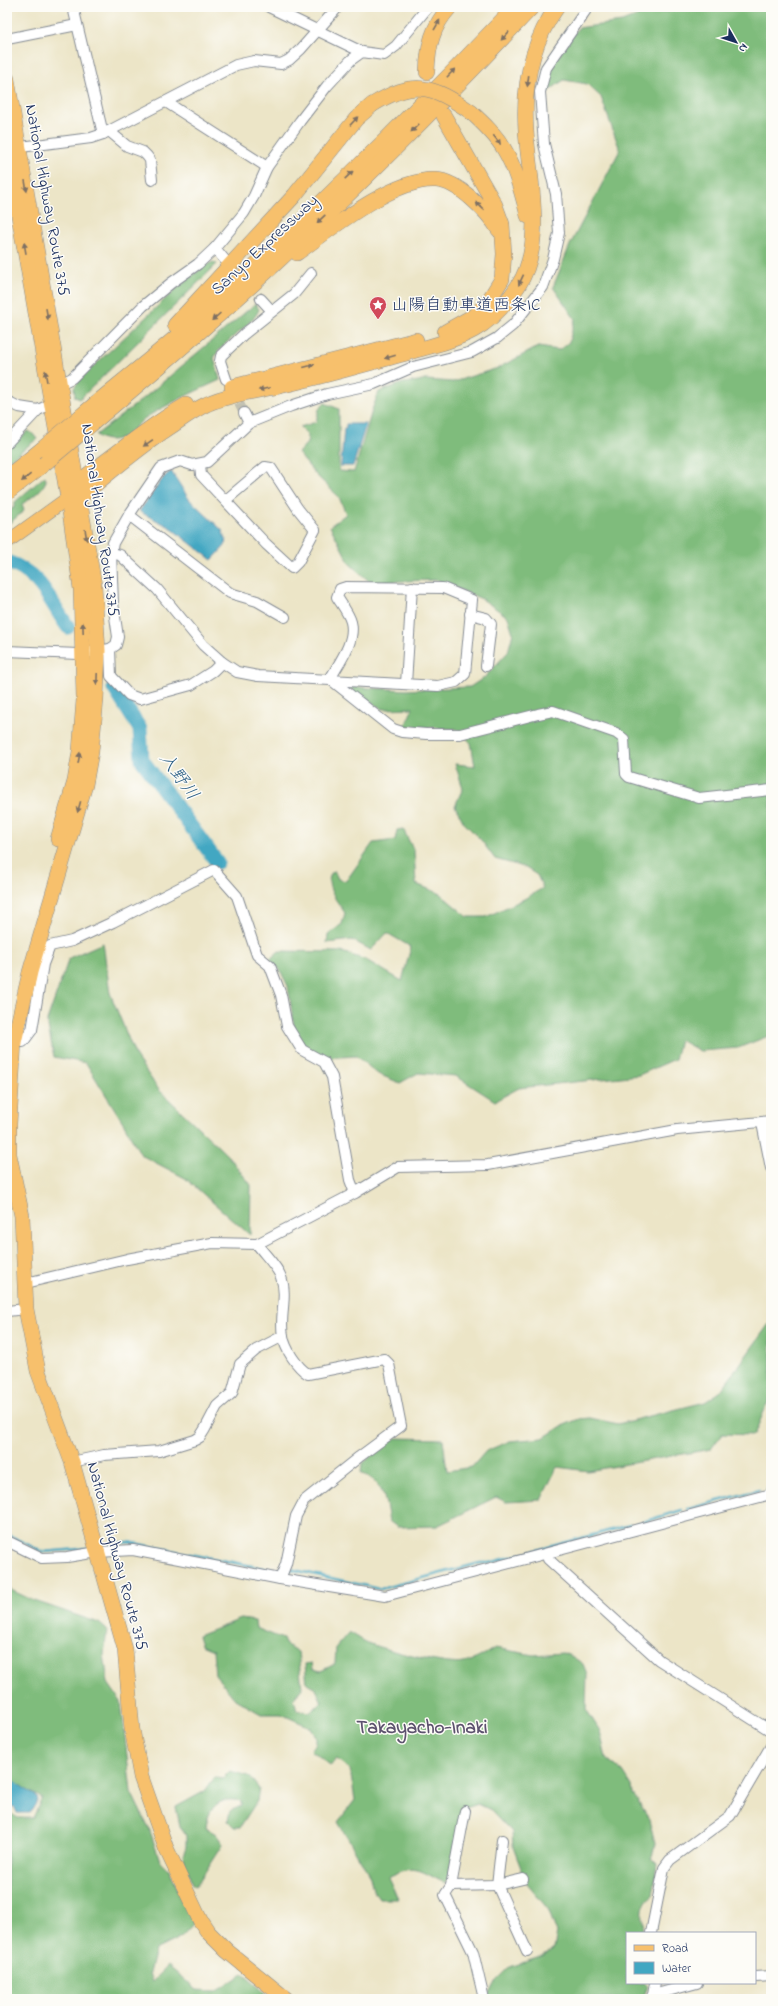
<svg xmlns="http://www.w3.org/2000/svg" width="778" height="2006" viewBox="0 0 778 2006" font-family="'Indie Flower','Klee One',sans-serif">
<rect width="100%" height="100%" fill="#fdfcf7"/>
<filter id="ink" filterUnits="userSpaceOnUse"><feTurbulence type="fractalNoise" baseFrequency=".025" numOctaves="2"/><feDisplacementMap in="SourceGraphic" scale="8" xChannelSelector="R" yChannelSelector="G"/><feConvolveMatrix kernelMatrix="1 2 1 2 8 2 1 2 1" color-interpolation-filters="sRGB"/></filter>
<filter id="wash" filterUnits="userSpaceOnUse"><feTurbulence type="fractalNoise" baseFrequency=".012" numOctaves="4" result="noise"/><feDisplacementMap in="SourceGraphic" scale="16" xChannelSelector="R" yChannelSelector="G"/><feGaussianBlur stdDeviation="0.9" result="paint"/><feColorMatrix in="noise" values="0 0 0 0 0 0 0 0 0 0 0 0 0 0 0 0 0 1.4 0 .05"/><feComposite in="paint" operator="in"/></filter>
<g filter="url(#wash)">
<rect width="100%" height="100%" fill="#ece5c7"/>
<g fill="#7fbc7b" stroke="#4d766c">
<path d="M678,7H771V1035L738,1048L700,1051L680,1040L675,1059L639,1075L519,1088L495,1101L456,1076L418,1073L400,1083L378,1074L356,1056L325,1058L306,1047L295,1033L288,986L280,970L270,959L279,951L342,952L366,960L402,981L411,947L387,933L371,950L352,940L327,943L328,935L342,924L345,913C337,901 321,883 334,870L338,879L346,881L373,843L395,840L397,830L403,829L414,851L416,884L439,893L468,917H486L524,899L543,888L537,875L524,867L495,859L481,840L464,823L455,806L463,788L455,764L475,766L471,743L457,729L405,726L413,708L383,709L356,695L350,687L406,690L470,687L485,677L508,652L513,633L508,617L482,599L437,580L370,582L350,564L330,526L346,514L339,497L316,475L298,453L307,443L308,435L300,427L316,422L319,409L325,403L339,409V471L354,472L373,407L379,392L403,383L426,380L453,382L498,368L538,347L559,350L569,342L575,319L553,287L570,245L620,150L601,97L587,84L564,80L547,92L546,79L554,62L578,28L622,22L645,13L672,11Z"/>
<path d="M213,262L217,264L80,399L75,397L74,388L81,378L176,289L204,266Z"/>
<path d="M255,304L259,309C254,325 224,339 214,358L220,380C194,392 169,403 145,418C137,424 130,435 121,438C112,441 104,441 96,435L144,398Z"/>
<path d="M28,431L32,433L37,439L7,462V449Z"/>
<path d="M45,476L46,481C41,492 32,497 22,504L24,511L7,525V513L14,507L15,502Z"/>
<path d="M103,943L110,993L136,1057L159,1090L228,1156L251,1185L250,1235L185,1178L141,1155L124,1124L86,1063L54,1057L47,1021L69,958Z"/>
<path d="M771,1321V1395L754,1435L722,1434L711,1449L588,1471L557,1467L541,1500L506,1502L496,1497L437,1526L397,1527L389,1521C385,1499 384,1482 361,1473L362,1464L380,1448L396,1438L443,1439L447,1471L472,1467L486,1451L510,1441L543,1438L562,1426L579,1419L590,1418L618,1424L705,1402L720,1392Z"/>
<path d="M7,1588L32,1600L99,1623L107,1630L104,1654L108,1683L121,1702L131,1792L150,1831L160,1861L169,1870L194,1923L181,1937L155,1950L149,1973L152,1982L168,1966L197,1990L216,1991L243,1974L263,1991L268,1999H7V1811L18,1818H33L42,1798L21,1787L7,1775Z"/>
<path d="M241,1619L255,1621L256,1628L283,1639L285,1644L298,1652L302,1688L294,1699L297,1710L310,1712L322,1702L316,1689L307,1684L305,1664L312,1663L313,1669L321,1671L335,1664L336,1647L349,1632C356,1636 363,1641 370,1644C387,1650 449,1667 464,1663C476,1660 485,1654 495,1648L533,1655L563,1653L573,1657L583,1664L587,1674L586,1709L600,1731L606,1758L623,1772L632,1786L633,1794L649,1819L655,1843L652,1858L658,1864L653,1895C639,1904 643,1918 644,1933H627V1983H645L647,1987L643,1999H539L536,1995L529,1999H489L487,1997L494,1983L510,1967L543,1956L554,1948L557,1933L548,1909L527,1884L513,1847L512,1832L491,1810L478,1804L463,1809L449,1876L445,1883C418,1870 416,1863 388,1877L398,1899H379L373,1890L370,1876L338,1822L355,1800L350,1770L337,1759L330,1765L311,1750L316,1744V1736L310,1727L281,1714H261L235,1699L215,1675L213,1650L201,1645L198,1636Z"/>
<path d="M230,1771L249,1776L259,1789L257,1801L240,1827H234L228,1821L230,1811L241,1806V1801C220,1796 208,1807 206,1828L216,1834L223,1844L196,1886L192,1884L183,1855L186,1847V1836L180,1826L176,1807L205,1791L215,1777L223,1778Z"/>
</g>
<g fill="#42a7c2" stroke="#2e6b90">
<path d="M346,424H366L353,466H341L344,428H346Z"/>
<path d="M171,471L189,499L222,530L226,540L225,546L212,560L168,526L140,512V510L164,477Z"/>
<path d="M7,1777L36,1796L38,1800L30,1813H17L15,1808L7,1806Z"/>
</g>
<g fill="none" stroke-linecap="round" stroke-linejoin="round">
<g stroke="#42a7c2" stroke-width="2.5">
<path d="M766,1488L771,1487"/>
<path d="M688,1509L759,1490"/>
<path d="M636,1524L682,1510"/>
<path d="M7,1534L43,1552L91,1548"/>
<path d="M109,1544L128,1542L278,1571"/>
<path d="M290,1569L380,1589L480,1563H489L630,1525"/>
</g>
<g stroke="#42a7c2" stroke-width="15">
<path d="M7,562C42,574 48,599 68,627"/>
<path d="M114,688L140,729L142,760L217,862"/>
</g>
</g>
</g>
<g filter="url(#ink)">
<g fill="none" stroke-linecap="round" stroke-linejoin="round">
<g stroke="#c2c1b2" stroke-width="10" stroke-dasharray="10 5" stroke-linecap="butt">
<path d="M227,262L261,299"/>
<path d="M232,390L244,413"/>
</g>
<defs>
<g id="minor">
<path d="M73,7L103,134"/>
<path d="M269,7L362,52"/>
<path d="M7,39L77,25"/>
<path d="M166,102L267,167"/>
<path d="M109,131L127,146L143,152L147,156L150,160L152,180"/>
<path d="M13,148L91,138L103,134L236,65L254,61L281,64L289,60L301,49L338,7"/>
<path d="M215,248L224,259"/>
<path d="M261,299L271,310"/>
<path d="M226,379L220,361L221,356L244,334L294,294L311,273"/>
<path d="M60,384L72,378L143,306L171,283L198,264L215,248L244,213L254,196L267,167L300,121L327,86L351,60L362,52L384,55L396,46L428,7"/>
<path d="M7,401L19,407L38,410"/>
<path d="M244,413L249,423"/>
<path d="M7,443L38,410L51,404"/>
<path d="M200,465L201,475L266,544L292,568L298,562L315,530L298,509L271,468L265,467L226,500"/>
<path d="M129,515L230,593L257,601L285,617"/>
<path d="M111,553L120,555L157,589L203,645L222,662L237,672L258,676L438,686L456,682L465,674L472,600L443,588L346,587L340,589L337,597C342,605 349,614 351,622C356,641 339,663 330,679"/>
<path d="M470,614L486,618L491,624L486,666"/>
<path d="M110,649L111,676L129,695L140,699L191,685L213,671L222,662"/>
<path d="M7,651L78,654L110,649L116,645L118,637L113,603L111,553L113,543L129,515L161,468L180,461L192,465L207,462L249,423L291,406L327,394L374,384L413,367L472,352L497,338L513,325L543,287L553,259L559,233L556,194L544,144L540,92L546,68L588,7"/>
<path d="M330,679L393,729L402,732L426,734H460L538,714L553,711L616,733L624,739L626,774L629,777L699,798L771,790"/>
<path d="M406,684L412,587"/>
<path d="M8,1042H23L32,1030L43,964L50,946L72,941L113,922L214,870L237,896L257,955L270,966L281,995L287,1026L302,1050L324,1062L332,1077L350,1180L355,1193"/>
<path d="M762,1123L771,1168"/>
<path d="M257,1244C264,1254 277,1266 281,1277C288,1296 279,1317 283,1336C285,1349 297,1367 308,1374L384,1359L389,1364L401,1426L359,1457L304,1501L296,1516L286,1564L280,1579"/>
<path d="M26,1283L127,1259L212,1243L257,1244L355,1193L398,1167L488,1165L677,1130L771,1121"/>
<path d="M7,1311L26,1309"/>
<path d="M72,1462L104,1455L159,1451L195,1440L200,1437L205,1429L217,1406L232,1393L240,1364L256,1350L283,1336"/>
<path d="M7,1541L42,1558L67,1557L98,1552L133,1550L280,1579L385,1596L771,1494"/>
<path d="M547,1554L548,1559L659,1660L771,1731"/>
<path d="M465,1811L451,1886L445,1895L473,1952L484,1999"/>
<path d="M502,1840L497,1885L527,1951"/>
<path d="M451,1886L497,1885L523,1879"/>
<path d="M651,1933L664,1868L670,1860L730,1816L771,1746"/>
<path d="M755,1977L771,1976"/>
<path d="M653,1995L697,1983"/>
<path d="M650,1999L653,1995L655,1983"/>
</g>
<path id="major" d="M7,542L68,498"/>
<g id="highway">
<path d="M427,72C428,47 432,26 450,7"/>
<path d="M7,79L94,585L98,651L96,700L91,752L85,785L30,972L14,1042L9,1124V1152"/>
<path d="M471,112C483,123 496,135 504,149C516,169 522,193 528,216"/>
<path d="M444,116L495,205L502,224L504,254L502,279L489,300L477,314L445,332"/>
<path d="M7,147L68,498L81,589L84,699L80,751L75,781L58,839"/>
<path d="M297,253C329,230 395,177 436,180C458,181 488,212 499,230"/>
<path d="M175,325L294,196L356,119L372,105"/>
<path d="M232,387L416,340"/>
<path d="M81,416C117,385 155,356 190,325C303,223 411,117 515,7"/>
<path d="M87,428C123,397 160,367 195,336C313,233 425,121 532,7"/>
<path d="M7,477L42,449"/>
<path d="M73,490L77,483C113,456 147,428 186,405"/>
<path d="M7,493L44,464"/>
<path d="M72,497H80C109,473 138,448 170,427C182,419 194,410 207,404C230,394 256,391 280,386C321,377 362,365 403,354C426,347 452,342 474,330C492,320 506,304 518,286C546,243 529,178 526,131C523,87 531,43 557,7"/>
<path d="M7,1145L22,1216L26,1309L38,1371L72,1462L125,1649L132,1729L141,1777L166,1848L200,1920L208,1932L227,1951L286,1999"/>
</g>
</defs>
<use href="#minor" stroke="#848a92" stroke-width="12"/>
<use href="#major" stroke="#848a92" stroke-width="14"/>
<use href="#highway" stroke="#848a92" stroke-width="16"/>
<use href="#minor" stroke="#fff" stroke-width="10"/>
<use href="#major" stroke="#f7c06c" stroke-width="13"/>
<use href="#highway" stroke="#f7c06c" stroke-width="15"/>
<defs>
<g id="highway-bridge">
<path d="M372,105C414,79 432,85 471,112"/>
<path d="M42,449L81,416"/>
<path d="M44,464L87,428"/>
</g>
</defs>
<use href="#highway-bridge" stroke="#848a92" stroke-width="16" stroke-linecap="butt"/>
<use href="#highway-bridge" stroke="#f7c06c" stroke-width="15"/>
</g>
<defs><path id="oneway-solid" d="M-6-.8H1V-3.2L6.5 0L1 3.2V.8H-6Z"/></defs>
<g fill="#7e7064">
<use href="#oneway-solid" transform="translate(437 25) rotate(-60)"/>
<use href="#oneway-solid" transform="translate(505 36) rotate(133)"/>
<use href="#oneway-solid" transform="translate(451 73) rotate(-46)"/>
<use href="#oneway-solid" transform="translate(528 81) rotate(97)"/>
<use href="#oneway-solid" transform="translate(354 121) rotate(-47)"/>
<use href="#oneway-solid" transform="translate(415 128) rotate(135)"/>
<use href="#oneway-solid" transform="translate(497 140) rotate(52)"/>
<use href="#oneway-solid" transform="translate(349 175) rotate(-44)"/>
<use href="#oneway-solid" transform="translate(26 186) rotate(80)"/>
<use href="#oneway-solid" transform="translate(480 206) rotate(-136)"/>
<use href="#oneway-solid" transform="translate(321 219) rotate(136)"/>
<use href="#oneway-solid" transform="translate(25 248) rotate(-100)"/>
<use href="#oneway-solid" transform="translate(521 280) rotate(115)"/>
<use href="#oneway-solid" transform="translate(47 314) rotate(80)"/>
<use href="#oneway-solid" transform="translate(216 317) rotate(138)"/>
<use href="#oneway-solid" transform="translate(390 357) rotate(164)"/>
<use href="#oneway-solid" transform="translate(309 366) rotate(-15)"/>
<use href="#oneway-solid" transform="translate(46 376) rotate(-99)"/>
<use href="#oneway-solid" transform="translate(264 389) rotate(168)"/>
<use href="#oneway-solid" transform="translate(148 443) rotate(145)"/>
<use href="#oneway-solid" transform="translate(26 478) rotate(141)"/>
<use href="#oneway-solid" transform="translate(86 535) rotate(81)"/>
<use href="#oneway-solid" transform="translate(83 628) rotate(-92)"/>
<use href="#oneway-solid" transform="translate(97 679) rotate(92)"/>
<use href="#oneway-solid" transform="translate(79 758) rotate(-80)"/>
<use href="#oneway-solid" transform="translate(79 807) rotate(106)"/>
</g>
</g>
<defs>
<symbol id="sight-pin" viewBox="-11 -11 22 30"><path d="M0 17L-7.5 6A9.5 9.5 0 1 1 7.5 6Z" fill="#d1495b" stroke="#fdfcf7"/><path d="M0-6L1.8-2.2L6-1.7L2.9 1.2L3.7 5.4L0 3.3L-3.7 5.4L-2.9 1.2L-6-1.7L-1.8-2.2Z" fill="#fff"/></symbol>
</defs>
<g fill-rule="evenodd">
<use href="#sight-pin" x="368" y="295" width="20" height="27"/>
</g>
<g text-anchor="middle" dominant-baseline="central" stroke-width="3" stroke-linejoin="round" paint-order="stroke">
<g font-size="17" fill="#1b2f5e" stroke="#fdfcf7">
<text transform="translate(47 200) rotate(80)">National Highway Route 375</text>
<text transform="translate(265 245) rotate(-43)">Sanyo Expressway</text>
<text transform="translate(100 520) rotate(82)">National Highway Route 375</text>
<text transform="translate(117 1556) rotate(75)">National Highway Route 375</text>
</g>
<g font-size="17" fill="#1b2f5e" stroke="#fdfcf7" text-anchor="start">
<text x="391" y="305">山陽自動車道西条IC</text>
</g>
<g font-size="18" font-style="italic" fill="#2b5f86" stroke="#fdfcf7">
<text transform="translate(178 777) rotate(54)">入野川</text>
</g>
<g font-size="19" font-weight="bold" fill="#5d526f" stroke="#fdfcf7">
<text x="422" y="1728">Takayacho-Inaki</text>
</g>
</g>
<rect width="778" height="2006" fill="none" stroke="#fdfcf7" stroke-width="24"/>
<rect x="626" y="1932" width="130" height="52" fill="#fdfcf7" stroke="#a3aaba"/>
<rect x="634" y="1945" width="20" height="6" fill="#f7c06c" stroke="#a3aaba"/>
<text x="662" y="1952" font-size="12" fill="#1b2f5e">Road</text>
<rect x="634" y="1962" width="20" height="12" fill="#42a7c2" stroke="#a3aaba"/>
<text x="662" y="1972" font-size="12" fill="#1b2f5e">Water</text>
<g transform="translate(736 42) rotate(129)" stroke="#fdfcf7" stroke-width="3" paint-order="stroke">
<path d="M0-3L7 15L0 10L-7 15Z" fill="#1b2f5e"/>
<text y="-6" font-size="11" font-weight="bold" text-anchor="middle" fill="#1b2f5e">N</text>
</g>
</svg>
